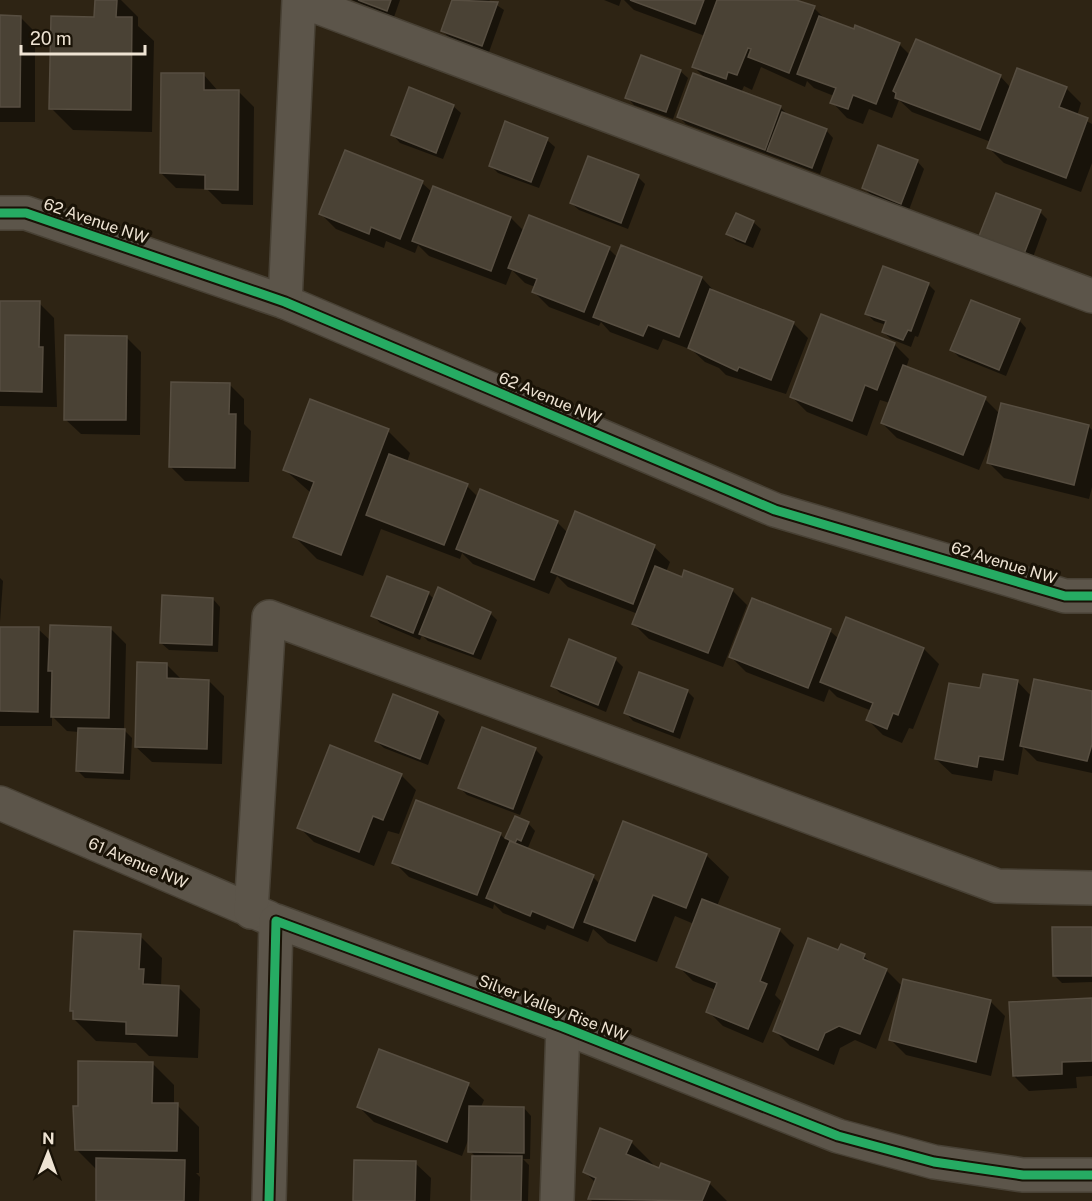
<svg xmlns="http://www.w3.org/2000/svg" width="1092" height="1201" viewBox="0 0 1092 1201" font-family="'Public Sans',sans-serif">
<rect width="100%" height="100%" fill="#2e2414"/>
<g fill="#0007">
<path d="M96,0H121L138,17V26L154,41L152,132L73,130L51,108L96,18Z"/>
<path d="M352,0H400L394,17Z"/>
<path d="M453,0H489L504,10L489,52L450,38L442,31Z"/>
<path d="M604,0H621L619,6Z"/>
<path d="M624,0H787L814,8L826,20L899,44L910,55L1000,76L1011,88H1066L1081,103L1077,116L1092,124V163L1081,192L1004,163L989,148L991,142L912,112L899,100L892,118L869,109L863,124L847,118L832,102L834,96L814,88L807,81L805,87L761,67L752,90L744,86L741,93L780,107L788,115L826,130L833,138L820,174L686,124L678,116L707,80L694,67L705,36L634,10Z"/>
<path d="M0,17H20L35,32V122H0Z"/>
<path d="M680,71L688,78L673,119L634,105L627,97Z"/>
<path d="M204,75L219,92H239L254,107L253,205L222,204L207,189L176,188L161,173Z"/>
<path d="M453,106L461,113L443,159L400,143L393,135Z"/>
<path d="M506,123L547,140L555,147L539,188L498,173L490,165Z"/>
<path d="M917,161L924,169L909,210L871,195L864,188Z"/>
<path d="M638,177L645,184L628,229L579,210L571,203Z"/>
<path d="M422,183L432,192L433,188L511,218L524,231L609,249L618,258L702,278L716,293L793,323L808,338L786,394L726,375L719,368L705,362L692,350L663,339L658,350L610,332L601,322L599,326L549,307L533,291L535,287L525,283L512,270L506,285L429,256L418,245L415,253L386,241L384,248L336,229L321,214Z"/>
<path d="M1040,212L1047,219L1032,260L989,243L981,236Z"/>
<path d="M753,222L761,229L753,248L736,241L728,234Z"/>
<path d="M928,284L935,291L918,337L915,336L911,347L891,339L883,332L886,325L874,321L867,314Z"/>
<path d="M0,302L39,303L54,318L57,407L0,406Z"/>
<path d="M1019,320L1026,328L1006,376L959,357L952,350Z"/>
<path d="M126,337L141,352L140,435L81,434L65,419Z"/>
<path d="M894,344L909,359L906,368L985,399L1000,414L1088,426L1092,430V487L1089,499L1004,478L988,462L997,428L979,470L897,438L882,423L890,403L880,400L867,436L807,412L792,397Z"/>
<path d="M229,384L244,399V424L251,431L249,482L185,481L170,466Z"/>
<path d="M388,431L410,453L407,462L467,486L478,497L557,522L568,533L576,513L654,547L670,562L666,572L683,579L732,590L747,605L723,667L649,639L634,624L638,614L568,587L557,576L549,594L473,564L462,553L460,559L381,529L363,576L317,559L295,537L311,493L285,470Z"/>
<path d="M0,578L3,581L0,622Z"/>
<path d="M388,578L429,594L434,599L490,613L497,620L481,660L428,641L422,635L420,640L380,623L373,615Z"/>
<path d="M213,599L220,607L218,652L169,650L161,643Z"/>
<path d="M753,600L830,631L839,639L924,649L939,664L913,729L909,728L902,743L883,735L868,720L872,711L837,697L829,689L824,702L746,672L730,656Z"/>
<path d="M0,628L38,629L51,641L111,629L126,644L124,730L132,738L130,780L85,778L78,771L79,732L67,731L52,716V726H0Z"/>
<path d="M570,641L616,660L623,667L606,712L560,693L553,686Z"/>
<path d="M166,664L182,680L209,681L224,696L222,764L152,762L136,747Z"/>
<path d="M1017,681L1032,697L1092,693V773L1037,761L1023,747L1018,775L994,770L992,781L952,774L936,759L981,690Z"/>
<path d="M687,691L694,698L680,739L633,721L626,713Z"/>
<path d="M438,713L445,720L428,765L384,748L376,741Z"/>
<path d="M535,749L543,757L520,815L467,795L460,788Z"/>
<path d="M401,775L416,790L399,834L388,831L374,866L314,842L299,827Z"/>
<path d="M515,818L528,823L535,831L527,850L593,877L600,884L706,855L729,877L717,906L779,930L794,945L775,995L781,1001L763,1043L723,1026L708,1011L716,990L693,981L678,966L694,924L675,916L657,962L608,943L593,929L588,942L547,925L545,930L503,913L494,904L493,909L409,877L394,862L500,834L506,840Z"/>
<path d="M1092,928V982L1062,983L1054,975Z"/>
<path d="M140,936L162,958L161,987H178L200,1009L198,1058L149,1056L136,1043L96,1041L74,1019L72,1010Z"/>
<path d="M838,952L864,956L872,964L886,970L903,987L990,1001L1005,1016L991,1076L906,1055L890,1039L901,986L876,1049L855,1040L840,1048L834,1065L790,1046L774,1030Z"/>
<path d="M1092,1000V1076L1076,1077L1077,1088L1029,1091L1014,1076Z"/>
<path d="M152,1063L174,1085V1105H177L199,1127V1173H196L200,1177L199,1201H97L98,1171L76,1149L79,1107Z"/>
<path d="M468,1085L484,1100L481,1107L524,1108L531,1116L530,1159H523L529,1165L528,1201H473L476,1157L470,1151V1135L462,1156L374,1122L359,1107Z"/>
<path d="M631,1142L653,1164L652,1166L709,1183L727,1201H592L590,1199L596,1183L585,1172Z"/>
<path d="M415,1163L431,1178L430,1201H356Z"/>
</g>
<g fill="#4a4235" stroke="#574e41" stroke-width="1.5">
<path d="M95,0H117L116,17H132L131,110L49,109L51,16L94,17Z"/>
<path d="M358,0H391L387,11Z"/>
<path d="M452,0L498,2L482,46L441,31Z"/>
<path d="M630,0H704L695,24Z"/>
<path d="M717,0H796L815,6L789,73L748,57L751,49L748,48L737,75L728,72L726,79L692,67Z"/>
<path d="M0,15L21,16L20,107H0Z"/>
<path d="M819,16L854,29L855,25L900,43L876,104L853,95L848,109L830,103L836,88L797,74Z"/>
<path d="M916,39L1001,75L980,130L895,98L896,93L893,91Z"/>
<path d="M641,55L681,70L666,112L625,98Z"/>
<path d="M1017,68L1067,87L1059,107L1088,118L1066,178L987,148Z"/>
<path d="M161,73H204V90H239L238,190L205,189V175L160,173Z"/>
<path d="M693,73L781,106L765,150L677,117Z"/>
<path d="M409,87L454,105L436,153L391,135Z"/>
<path d="M782,112L827,129L812,168L767,151Z"/>
<path d="M505,121L548,138L531,182L489,166Z"/>
<path d="M878,145L918,160L901,204L862,188Z"/>
<path d="M345,150L423,181L400,239L371,227L369,234L319,214Z"/>
<path d="M588,156L639,175L621,223L570,203Z"/>
<path d="M433,186L511,217L491,271L412,241Z"/>
<path d="M996,193L1041,210L1024,254L979,236Z"/>
<path d="M736,213L754,221L745,242L726,234Z"/>
<path d="M529,215L610,247L584,312L532,292L537,279L508,268Z"/>
<path d="M621,245L702,277L679,337L648,325L643,336L593,317Z"/>
<path d="M883,266L929,283L911,331L908,330L903,340L882,332L886,321L865,314Z"/>
<path d="M710,289L794,322L771,380L739,367L737,371L688,348Z"/>
<path d="M971,300L1020,319L999,370L950,350Z"/>
<path d="M0,301H40L39,347H43L42,392L0,391Z"/>
<path d="M821,314L895,343L877,390L865,385L852,421L790,397Z"/>
<path d="M65,335L127,336L126,420H64Z"/>
<path d="M903,365L986,397L963,455L881,423Z"/>
<path d="M171,382L230,383L229,414H236L235,468L169,467Z"/>
<path d="M310,399L389,429L341,555L293,537L314,482L283,470Z"/>
<path d="M1001,403L1089,425L1074,485L987,463Z"/>
<path d="M389,454L468,484L444,545L366,515Z"/>
<path d="M480,489L558,521L534,580L456,549Z"/>
<path d="M575,511L655,545L633,604L551,572Z"/>
<path d="M655,566L682,577L684,570L733,589L708,653L632,624Z"/>
<path d="M387,576L429,592L413,633L371,616Z"/>
<path d="M438,587L491,612L473,654L419,634Z"/>
<path d="M162,595L213,598L212,645L160,643Z"/>
<path d="M752,598L831,629L808,688L729,657Z"/>
<path d="M846,617L924,648L898,715L893,713L887,729L866,720L873,703L820,682Z"/>
<path d="M50,625L111,627L109,718L51,717L52,671H48Z"/>
<path d="M0,627H39L38,712L0,711Z"/>
<path d="M569,639L616,658L598,705L551,686Z"/>
<path d="M137,662L167,663V678L209,680L207,749L135,747Z"/>
<path d="M639,672L688,690L673,732L624,713Z"/>
<path d="M983,674L1018,680L1003,760L979,756L977,767L935,759L949,683L980,688Z"/>
<path d="M1034,679L1092,691V744L1087,761L1020,746Z"/>
<path d="M393,694L438,712L420,759L375,741Z"/>
<path d="M482,727L536,748L513,809L458,788Z"/>
<path d="M78,728L125,729L123,773L76,771Z"/>
<path d="M330,745L402,774L383,820L373,816L359,852L297,828Z"/>
<path d="M416,800L501,833L477,895L392,863Z"/>
<path d="M515,816L529,822L521,841L517,839L515,843L505,838Z"/>
<path d="M623,821L707,854L686,908L653,895L635,941L584,922Z"/>
<path d="M510,841L594,875L573,928L532,911L530,916L486,898Z"/>
<path d="M702,899L780,929L760,981L767,984L748,1029L706,1012L717,983L676,967Z"/>
<path d="M1052,927H1092V976H1053Z"/>
<path d="M74,931L141,934L139,969H144L143,984L179,986L177,1036L126,1034V1022L73,1019V1011H70Z"/>
<path d="M808,938L838,950L841,944L865,954L863,959L887,969L860,1034L839,1026L825,1033L818,1050L773,1031Z"/>
<path d="M903,979L991,1000L976,1062L889,1040Z"/>
<path d="M1092,998V1061L1062,1062V1074L1013,1076L1009,1002Z"/>
<path d="M379,1049L469,1083L447,1142L357,1107Z"/>
<path d="M78,1061L153,1062L152,1103H178L177,1151L75,1150L73,1106H78Z"/>
<path d="M469,1106L524,1107V1153L468,1152Z"/>
<path d="M600,1128L632,1141L626,1154L659,1168L661,1163L710,1182L702,1201L588,1199L596,1178L583,1172Z"/>
<path d="M472,1156H522L521,1201H471Z"/>
<path d="M96,1158L185,1160L184,1201H96Z"/>
<path d="M354,1160L416,1161L415,1201H353Z"/>
</g>
<g fill="none" stroke-linecap="round" stroke-linejoin="round">
<defs>
<g id="minor">
<path d="M0,213H26L285,302L775,510L1065,596H1092"/>
<path d="M285,302L299,0L1092,296"/>
<path d="M0,803L269,918"/>
<path d="M251,912L269,617L997,886L1092,888"/>
<path d="M269,1201L276,921L563,1027L838,1136L934,1162L1023,1175H1092"/>
<path d="M557,1201L563,1027"/>
</g>
</defs>
<use href="#minor" stroke="#484135" stroke-width="36"/>
<use href="#minor" stroke="#5c554a" stroke-width="33"/>
<defs>
<g id="cycleway">
<path d="M0,213H26L285,302L775,510L1065,596H1092"/>
<path d="M269,1201L276,921L563,1027L838,1136L934,1162L1023,1175H1092"/>
</g>
</defs>
<use href="#cycleway" stroke="#191206" stroke-width="13"/>
<use href="#cycleway" stroke="#26ab63" stroke-width="9"/>
</g>
<g text-anchor="middle" dominant-baseline="central" stroke-width="6" stroke-linejoin="round" paint-order="stroke">
<g font-size="16" fill="#eee3d3" stroke="#191206">
<text transform="translate(96 221) rotate(19)">62 Avenue NW</text>
<text transform="translate(550 398) rotate(23)">62 Avenue NW</text>
<text transform="translate(1004 563) rotate(17)">62 Avenue NW</text>
<text transform="translate(138 863) rotate(23)">61 Avenue NW</text>
<text transform="translate(553 1008) rotate(21)">Silver Valley Rise NW</text>
</g>
</g>
<g transform="translate(48 1153) rotate(1)" stroke="#191206" stroke-width="4.5" paint-order="stroke">
<path d="M0-4.5L10 22L0 15L-10 22Z" fill="#eee3d3"/>
<text y="-9" font-size="16" font-weight="bold" text-anchor="middle" fill="#eee3d3">N</text>
</g>
<path d="M21 45v9h124v-9" fill="none" stroke="#eee3d3" stroke-width="3"/>
<text x="30" y="45" font-size="18" fill="#eee3d3" stroke="#191206" stroke-width="4.5" paint-order="stroke">20 m</text>
</svg>
